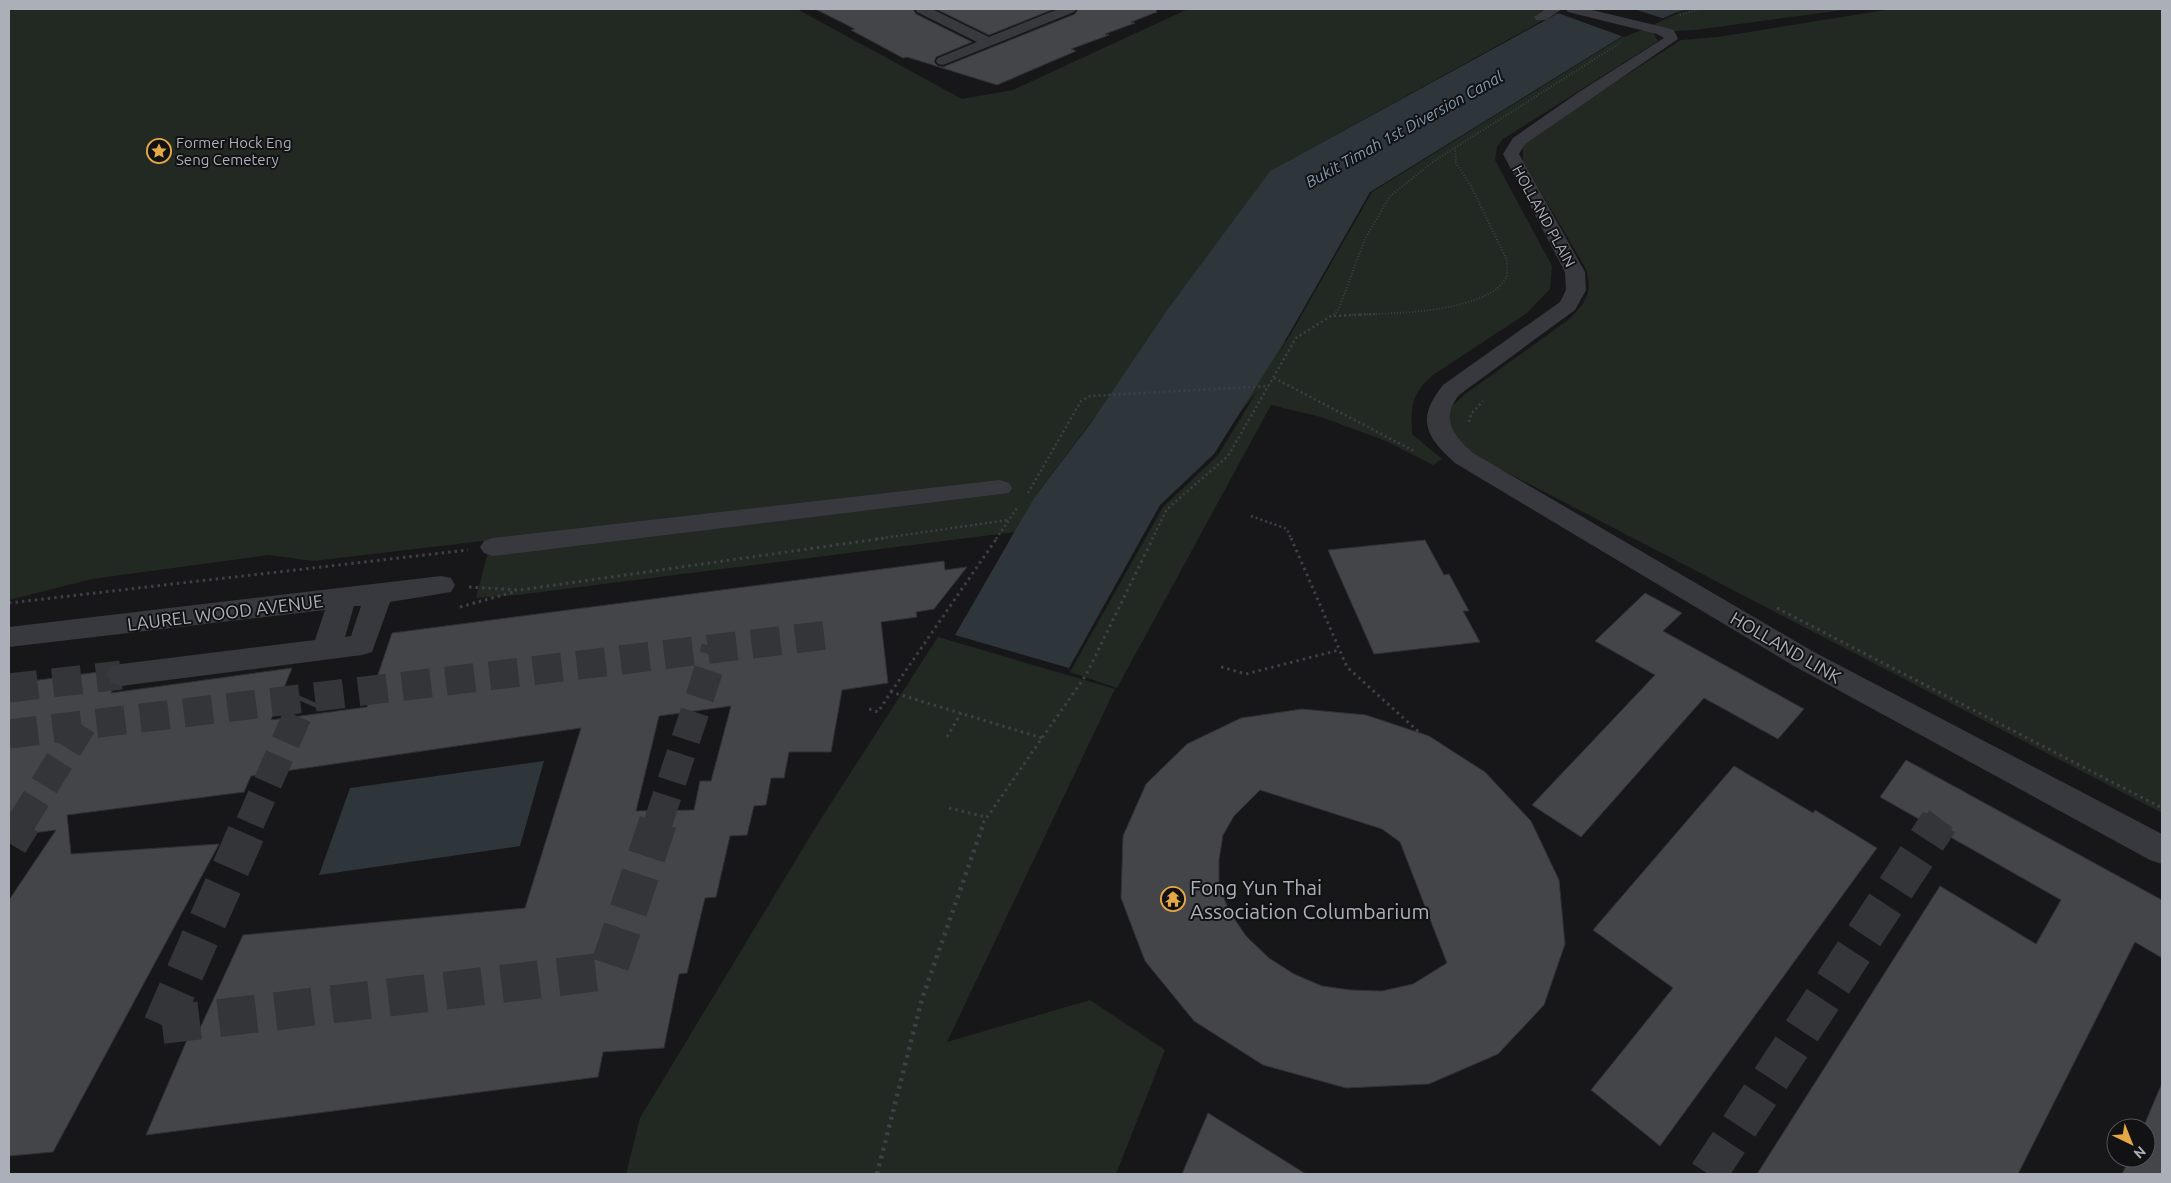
<svg xmlns="http://www.w3.org/2000/svg" width="2171" height="1183" viewBox="0 0 2171 1183" font-family="Ubuntu,sans-serif">
<rect width="100%" height="100%" fill="#171719"/>
<g fill="#212922">
<path d="M9,9H797L962,99L1013,90L1188,9H1553L1558,12L1270,171L1163,317L1286,341L1273,365L1372,192L1622,37L1643,30L1653,32L1658,41L1503,139L1497,147L1495,160L1552,266L1550,289L1527,313L1433,375C1411,394 1411,406 1412,434L1442,459L1433,465L1386,441L1321,417L1271,405L1117,688L1070,672L1163,507L1218,455L1258,390L1216,442L1097,414L1034,498L1015,532L517,595L476,598L491,540L313,561L269,555L92,579L9,600Z"/>
<path d="M1693,9H1851L1695,30L1676,31L1653,25L1678,13Z"/>
<path d="M1891,9H2162V813L1481,459C1459,445 1455,439 1447,415L1453,405L1464,395L1568,320C1586,303 1594,291 1585,267L1523,162V147L1521,143L1681,40L1718,37Z"/>
<path d="M938,637L1115,689L947,1042L1090,1000L1165,1050L1116,1174H626L640,1118L817,825Z"/>
</g>
<g fill="#2e363c">
<path d="M1566,9H1691L1677,12L1621,37L1370,192L1289,334L1214,454L1160,505L1069,668L955,635L1034,498L1091,423L1168,309L1270,171Z"/>
<path d="M544,761L520,846L319,875L350,788Z"/>
</g>
<path fill="#171719" d="M1563,9H1634L1665,19L1624,37L1555,12Z"/>
<g fill="#444549" stroke="#313135" fill-rule="evenodd">
<path d="M815,9H913L916,14L972,42L936,57L934,62L938,66L943,67L1075,14L1078,9H1156L1157,12L1131,22L1135,23L1105,34L1109,35L1071,49L1076,51L997,85L907,57L903,58L851,30L855,29Z"/>
<path d="M936,9H1054L989,35Z"/>
<path d="M1425,540L1444,575L1449,574L1469,611H1463L1480,642L1374,654L1328,550Z"/>
<path d="M944,561L945,570L967,567L934,609L916,612L917,617L881,622L888,683L842,690L831,752H789L784,778H771L766,805L754,806L747,835L730,836L716,897L705,898L687,973L679,974L664,1048L603,1052L598,1077L146,1135L187,1040L195,1039L243,935L525,908L581,728L251,776L244,792L67,815L71,854L219,844L53,1152L9,1156V900L56,830L9,836V684L106,671L104,676L109,684L115,686L111,693L292,668L271,720L367,707L392,633ZM731,706L711,781H700L694,810L636,811L659,716Z"/>
<path d="M1645,593L1682,613L1663,631L1804,709L1778,739L1704,698L1581,837L1532,805L1655,675L1595,641Z"/>
<path d="M1302,709L1366,715L1429,736L1485,772L1531,821L1559,880L1565,944L1544,1005L1498,1054L1429,1084L1346,1088L1263,1065L1194,1021L1145,961L1121,898L1123,836L1146,784L1187,744L1241,718ZM1260,790L1382,829L1400,842L1447,963L1413,984L1382,991L1351,990L1322,986L1294,974L1269,958L1246,936L1229,911L1219,885V860L1223,835L1234,816Z"/>
<path d="M1906,760L2162,900V958L2135,942L2018,1174H1757L1940,886L2036,944L2061,900L1880,797Z"/>
<path d="M1734,766L1813,813L1815,810L1877,848L1660,1146L1591,1090L1673,988L1593,930Z"/>
<path d="M2162,1083V1174H2122L2130,1158H2146V1128H2143Z"/>
<path d="M1208,1113L1306,1174H1182Z"/>
</g>
<g fill="none" stroke-linecap="round" stroke-linejoin="round">
<g stroke="#343539" stroke-width="29" stroke-dasharray="29 15" stroke-linecap="butt">
<path d="M9,688L121,675"/>
<path d="M9,734L827,635"/>
<path d="M21,823L82,725"/>
<path d="M250,823L305,698"/>
<path d="M658,823L716,648"/>
<path d="M1938,823L1941,819"/>
</g>
<g stroke="#343539" stroke-width="38" stroke-dasharray="38 19" stroke-linecap="butt">
<path d="M9,843L22,822"/>
<path d="M162,1025L608,971L658,822"/>
<path d="M162,1025L251,822"/>
<path d="M1708,1174L1939,822"/>
</g>
<g stroke="#3e4045" stroke-width="2" stroke-dasharray="1 2" stroke-linecap="butt">
<path d="M1680,15L1700,9"/>
<path d="M1334,315L1339,308L1365,239L1390,196L1434,161L1620,43"/>
<path d="M1349,315C1393,313 1455,314 1494,291C1499,288 1503,282 1507,277V260L1471,186L1456,163L1455,148"/>
</g>
<g stroke="#3e4045" stroke-width="2.5" stroke-dasharray="2 3" stroke-linecap="butt">
<path d="M1334,316L1375,314"/>
<path d="M1274,378L1416,452"/>
<path d="M1469,422L1471,414L1483,401"/>
<path d="M1028,493L1081,401L1090,396L1269,386"/>
<path d="M1251,516L1287,529L1291,539"/>
<path d="M876,539L1008,520"/>
<path d="M996,539L1017,508"/>
<path d="M1152,539L1167,509L1228,456L1296,338L1334,314"/>
</g>
<g stroke="#3e4045" stroke-width="3" stroke-dasharray="2.5 4" stroke-linecap="butt">
<path d="M1291,538L1347,667L1420,733"/>
<path d="M469,587L520,590L885,538"/>
<path d="M9,603L468,550"/>
<path d="M460,607L517,591"/>
<path d="M1777,608L2162,808"/>
<path d="M1221,667L1246,674L1339,650"/>
<path d="M891,692L997,538"/>
<path d="M869,709L878,712L891,692L1042,738"/>
<path d="M947,737L961,713"/>
<path d="M949,808L986,817"/>
<path d="M983,823L1086,675L1153,538"/>
</g>
<path stroke="#3e4045" stroke-width="4.5" stroke-dasharray="3 5" stroke-linecap="butt" d="M877,1174L922,999L984,822"/>
<g fill="#38393e" fill-rule="evenodd">
<path d="M915,9H932L989,37L1058,9H1076L1074,12L943,65L938,64L936,61L938,58L977,42L917,12Z"/>
<path d="M1546,9H1562L1546,20H1536L1534,17Z"/>
<path d="M1566,9H1588L1667,28L1674,30L1678,39L1525,144L1519,154L1585,272L1586,290L1575,310L1459,395C1440,419 1453,435 1473,453L1814,652L2162,834V864L2150,860L1794,666L1455,463C1425,436 1416,419 1443,385L1560,302L1566,290L1565,272L1503,154L1513,138L1579,92L1664,38L1657,34L1568,12Z"/>
<path d="M1000,480L1009,483L1012,488L1009,493L493,556L484,553L480,547L484,541L493,538Z"/>
<path d="M441,576L451,578L455,585L451,592L390,602L372,652L362,655L121,686L111,683L106,675L111,667L121,664L315,640L325,610L9,647V627ZM354,606H361L351,636L345,637Z"/>
</g>
</g>
<defs>
<symbol id="sight-ring" viewBox="-11 -11 22 22"><circle r="9.5" fill="#121214" stroke="#e4a844" stroke-width="1.5"/><path d="M0-6L1.8-2.2L6-1.7L2.9 1.2L3.7 5.4L0 3.3L-3.7 5.4L-2.9 1.2L-6-1.7L-1.8-2.2Z" fill="#e4a844"/></symbol>
<symbol id="temple-ring" viewBox="-11 -11 22 22"><circle r="9.5" fill="#121214" stroke="#e4a844" stroke-width="1.5"/><path d="M0-6L5-2H3V0L6.5 2.5H4V6H1.5V3h-3V6H-4V2.5H-6.5L-3 0V-2H-5Z" fill="#e4a844"/></symbol>
</defs>
<g fill-rule="evenodd">
<use href="#sight-ring" x="145" y="137" width="28" height="28"/>
<use href="#temple-ring" x="1159" y="885" width="28" height="28"/>
</g>
<g text-anchor="middle" dominant-baseline="central" stroke-width="4" stroke-linejoin="round" paint-order="stroke">
<g font-size="15" fill="#aaafb8" stroke="#121214" text-anchor="start">
<text x="176" y="142">Former Hock Eng<tspan x="176" dy="17">Seng Cemetery</tspan></text>
</g>
<g font-size="15" fill="#aaafb8" stroke="#121214">
<text transform="translate(1544 216) rotate(61)">HOLLAND PLAIN</text>
</g>
<g font-size="16" font-style="italic" fill="#849db0" stroke="#121214">
<text transform="translate(1404 129) rotate(-29)">Bukit Timah 1st Diversion Canal</text>
</g>
<g font-size="18" fill="#aaafb8" stroke="#121214">
<text transform="translate(225 612) rotate(-7)">LAUREL WOOD AVENUE</text>
<text transform="translate(1786 647) rotate(30)">HOLLAND LINK</text>
</g>
<g font-size="21" fill="#aaafb8" stroke="#121214" text-anchor="start">
<text x="1190" y="887">Fong Yun Thai<tspan x="1190" dy="24">Association Columbarium</tspan></text>
</g>
</g>
<rect width="2171" height="1183" fill="none" stroke="#aaafb8" stroke-width="20"/>
<g transform="translate(2131 1143) rotate(137)"><circle r="24" fill="#121214" stroke="#4f5156"/>
<path d="M0-4L9 19L0 12L-9 19Z" fill="#e4a844"/>
<text y="-8" font-size="14" font-weight="bold" text-anchor="middle" fill="#aaafb8">N</text>
</g>
</svg>
